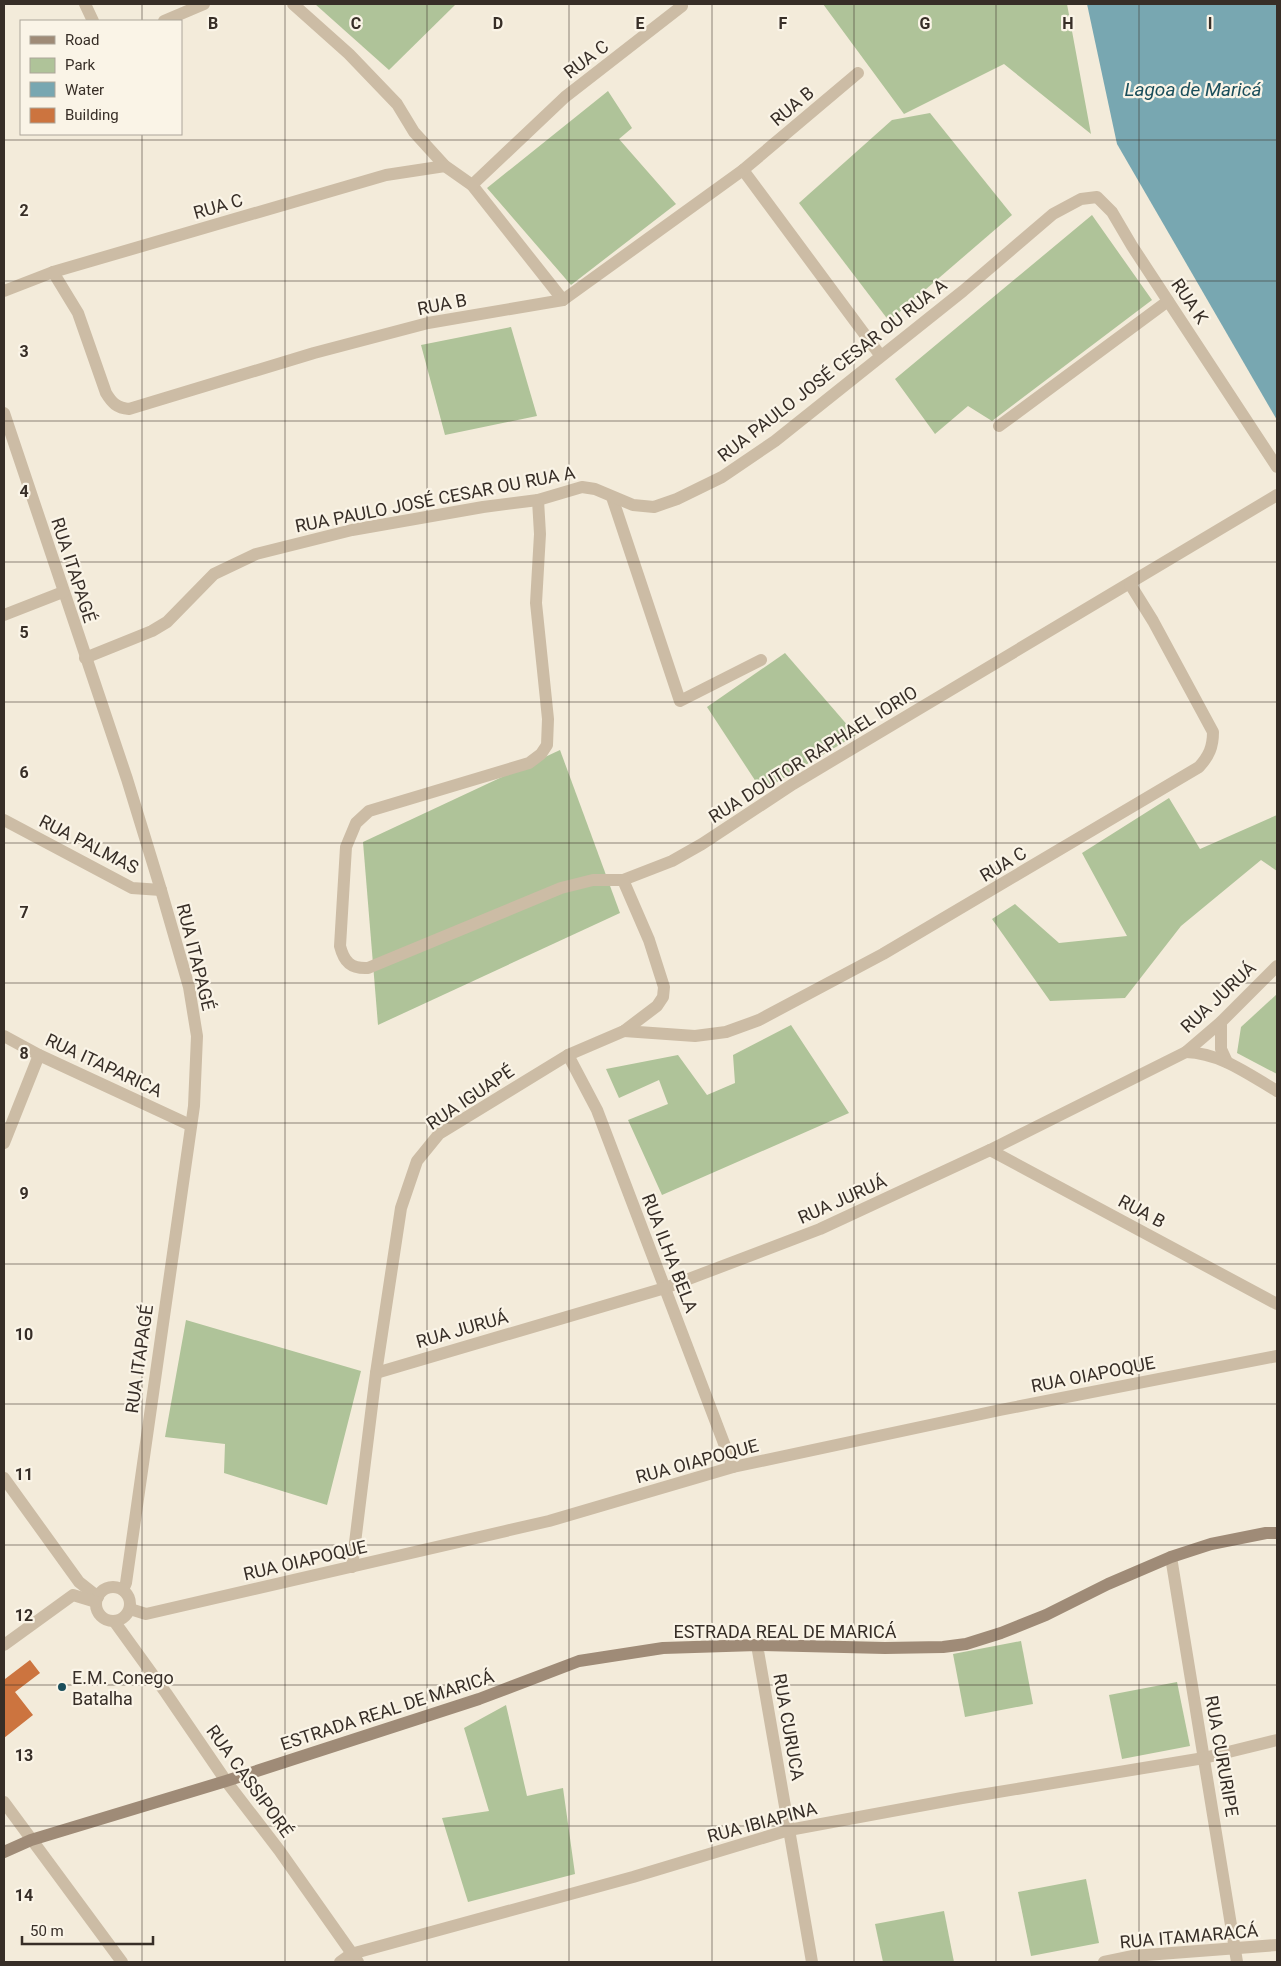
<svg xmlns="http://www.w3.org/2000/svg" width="1281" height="1966" viewBox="0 0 1281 1966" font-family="Roboto,sans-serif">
<rect width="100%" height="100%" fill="#f3ebda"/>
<g fill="#afc399">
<path d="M315,4H456L389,70Z"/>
<path d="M823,4H1067L1091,134L1004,64L904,114Z"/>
<path d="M608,91L632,128L619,139L676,204L571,285L487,188Z"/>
<path d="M930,113L1012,215L889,321L799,203L892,120Z"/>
<path d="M1092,215L1152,300L992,421L968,406L935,434L895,379Z"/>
<path d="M511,327L537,416L445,435L421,345Z"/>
<path d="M785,653L856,735L762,791L707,707Z"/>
<path d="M560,750L620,913L378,1025L363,842Z"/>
<path d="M1169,798L1200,849L1277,815V871L1261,860L1181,926L1125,998L1050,1001L992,919L1015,904L1059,943L1127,936L1082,853Z"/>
<path d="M1277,994V1074L1237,1053L1241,1027Z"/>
<path d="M791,1025L849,1113L662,1195L628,1120L668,1104L659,1080L619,1098L606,1069L678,1055L707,1095L735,1083L733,1055Z"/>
<path d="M186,1320L361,1371L327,1505L224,1473L225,1444L165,1437Z"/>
<path d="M1021,1641L1033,1704L965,1717L953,1654Z"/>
<path d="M1177,1682L1190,1746L1122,1759L1109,1695Z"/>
<path d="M506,1705L527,1796L563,1788L575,1874L468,1902L442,1818L489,1811L464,1728Z"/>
<path d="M1086,1879L1099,1943L1031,1956L1018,1892Z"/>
<path d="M944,1911L954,1962H883L875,1924Z"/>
</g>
<path fill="#78a7b1" d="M1087,4H1277V420L1117,144Z"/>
<path fill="#cc743f" d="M30,1660L40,1673L15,1692L33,1715L4,1738V1677L5,1679Z"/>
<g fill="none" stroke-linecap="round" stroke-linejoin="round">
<g stroke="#ccbca5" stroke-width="12">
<path d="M85,4L93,21"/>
<path d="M293,4L349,54L397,104L414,132L445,166L472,185L563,300"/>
<path d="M164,21L204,4"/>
<path d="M743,170L880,355"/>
<path d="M472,185L565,97L682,6"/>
<path d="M53,272L78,313L106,393C112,403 117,408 129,409L314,353L428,323L563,300L743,170L858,73"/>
<path d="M4,291L53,272L386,175L445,166"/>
<path d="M4,413L127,779L161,890L189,987L197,1036L194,1106L126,1583L123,1590"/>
<path d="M999,426L1168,301"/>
<path d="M612,497L680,701L761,660"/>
<path d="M538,500L540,534L536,603L548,719L547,745L541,754L529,763L369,811L356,823L346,847L340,946C344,962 351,969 368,968L561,888L593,880H623L672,861L702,844L793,784L1277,495"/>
<path d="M4,615L63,592"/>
<path d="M85,658L152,631L167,622L214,574L256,554L352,530L483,507L538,500L582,487L595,489L633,505L654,507L677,499L722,477L775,441L963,291L1053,214L1081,199L1097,197L1112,212L1132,246L1277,467"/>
<path d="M4,820L132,888L161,890"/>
<path d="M1221,1022V1049L1227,1062"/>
<path d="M624,1031L695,1036L726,1032L759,1020L883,954L1199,767C1209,756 1213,747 1213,732L1153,621L1130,584"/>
<path d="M4,1036L39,1055L190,1125"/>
<path d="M1186,1052C1220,1053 1248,1074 1277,1091"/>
<path d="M568,1055L597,1110L733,1467"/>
<path d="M4,1143L39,1055"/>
<path d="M990,1150L1277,1304"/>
<path d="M376,1373L665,1288L820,1229L990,1150L1186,1052L1221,1022L1277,966"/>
<path d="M4,1478L79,1582L98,1597"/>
<path d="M1171,1557L1237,1962"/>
<path d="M352,1567L376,1373L401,1208L417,1161L439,1134L568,1055L624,1031L657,1006L663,997L664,987L649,940L623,880"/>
<circle cx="113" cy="1604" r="17"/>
<path d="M130,1609L146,1614L549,1521L733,1467L1000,1410L1277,1356"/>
<path d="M114,1621L166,1693L226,1781L279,1850L358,1962"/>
<path d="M4,1645L73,1595L96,1602"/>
<path d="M757,1645L812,1962"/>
<path d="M4,1802L122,1962"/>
<path d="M340,1962L351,1954L633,1877L789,1830L962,1798L1204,1758L1277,1740"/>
<path d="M1104,1962L1133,1956L1277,1945"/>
</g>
<path stroke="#9f8b77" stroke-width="12" d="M4,1852L31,1840L226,1781L479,1699L579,1661L663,1648L757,1645L885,1648L943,1647L966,1644L1001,1633L1046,1615L1108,1584L1171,1557L1211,1544L1266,1533H1277"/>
</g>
<path fill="none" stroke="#372e27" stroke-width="1" stroke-opacity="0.55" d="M142,4V21M285,4V1962M427,4V1962M569,4V1962M712,4V1962M854,4V1962M996,4V1962M1139,4V1962M142,134V1962M4,140H1277M4,281H1277M4,421H1277M4,562H1277M4,702H1277M4,843H1277M4,983H1277M4,1123H1277M4,1264H1277M4,1404H1277M4,1545H1277M4,1685H1277M4,1826H1277"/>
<circle fill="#1a4e5b" stroke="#faf4e7" stroke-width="2" cx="62" cy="1687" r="5"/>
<g text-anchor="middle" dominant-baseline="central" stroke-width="4.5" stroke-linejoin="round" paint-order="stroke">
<g font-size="18" fill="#372e27" stroke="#faf4e7">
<text transform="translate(586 59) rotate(-37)">RUA C</text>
<text transform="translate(792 106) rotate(-40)">RUA B</text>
<text transform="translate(218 206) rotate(-16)">RUA C</text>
<text transform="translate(1190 301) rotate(56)">RUA K</text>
<text transform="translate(442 304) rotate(-11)">RUA B</text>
<text transform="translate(832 370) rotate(-38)">RUA PAULO JOSÉ CESAR OU RUA A</text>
<text transform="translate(435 499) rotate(-11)">RUA PAULO JOSÉ CESAR OU RUA A</text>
<text transform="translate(74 570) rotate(72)">RUA ITAPAGÉ</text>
<text transform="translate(813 754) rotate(-32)">RUA DOUTOR RAPHAEL IORIO</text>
<text transform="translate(89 844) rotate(27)">RUA PALMAS</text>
<text transform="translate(1003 864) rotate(-31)">RUA C</text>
<text transform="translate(196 957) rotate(76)">RUA ITAPAGÉ</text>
<text transform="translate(1218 997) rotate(-43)">RUA JURUÁ</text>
<text transform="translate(104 1065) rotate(25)">RUA ITAPARICA</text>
<text transform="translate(470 1097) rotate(-34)">RUA IGUAPÉ</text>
<text transform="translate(842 1199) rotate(-24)">RUA JURUÁ</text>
<text transform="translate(1142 1211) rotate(28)">RUA B</text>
<text transform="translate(670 1253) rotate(69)">RUA ILHA BELA</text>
<text transform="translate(462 1329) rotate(-16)">RUA JURUÁ</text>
<text transform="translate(139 1359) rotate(-82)">RUA ITAPAGÉ</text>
<text transform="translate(1093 1374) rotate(-11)">RUA OIAPOQUE</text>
<text transform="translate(697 1461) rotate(-15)">RUA OIAPOQUE</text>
<text transform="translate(305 1560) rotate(-13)">RUA OIAPOQUE</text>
<text x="785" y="1631">ESTRADA REAL DE MARICÁ</text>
<text transform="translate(387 1710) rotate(-18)">ESTRADA REAL DE MARICÁ</text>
<text transform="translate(789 1727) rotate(80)">RUA CURUCA</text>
<text transform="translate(1222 1756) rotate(80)">RUA CURURIPE</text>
<text transform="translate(250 1781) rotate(54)">RUA CASSIPORÉ</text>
<text transform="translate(762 1822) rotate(-15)">RUA IBIAPINA</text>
<text transform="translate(1189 1936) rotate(-5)">RUA ITAMARACÁ</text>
</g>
<g font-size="18" fill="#372e27" stroke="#faf4e7" text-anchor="start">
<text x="72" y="1677">E.M. Conego<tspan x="72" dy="21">Batalha</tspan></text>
</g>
<g font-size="19" font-style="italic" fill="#1a4e5b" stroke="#faf4e7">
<text x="1193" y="89">Lagoa de Maricá</text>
</g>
</g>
<g font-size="16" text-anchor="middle" font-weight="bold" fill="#372e27" stroke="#faf4e7" stroke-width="4.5" stroke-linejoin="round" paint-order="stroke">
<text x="213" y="29">B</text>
<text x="356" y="29">C</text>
<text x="498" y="29">D</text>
<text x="640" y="29">E</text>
<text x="783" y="29">F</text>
<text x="925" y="29">G</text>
<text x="1068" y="29">H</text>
<text x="1210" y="29">I</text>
<text x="24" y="216">2</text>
<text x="24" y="357">3</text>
<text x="24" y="497">4</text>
<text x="24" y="638">5</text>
<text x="24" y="778">6</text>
<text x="24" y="918">7</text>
<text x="24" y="1059">8</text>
<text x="24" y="1199">9</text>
<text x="24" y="1340">10</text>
<text x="24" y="1480">11</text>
<text x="24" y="1621">12</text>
<text x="24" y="1761">13</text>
<text x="24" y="1901">14</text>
</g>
<rect width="1281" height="1966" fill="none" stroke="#372e27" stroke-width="10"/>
<rect x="20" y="20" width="162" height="115" fill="#faf4e7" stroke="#aca59a"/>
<rect x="30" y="36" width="25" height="8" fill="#9f8b77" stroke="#aca59a"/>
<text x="65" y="45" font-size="15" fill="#372e27">Road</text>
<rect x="30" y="58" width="25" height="15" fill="#afc399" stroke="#aca59a"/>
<text x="65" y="70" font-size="15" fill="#372e27">Park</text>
<rect x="30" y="82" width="25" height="15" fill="#78a7b1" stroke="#aca59a"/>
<text x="65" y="95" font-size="15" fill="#372e27">Water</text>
<rect x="30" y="108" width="25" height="15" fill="#cc743f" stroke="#aca59a"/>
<text x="65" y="120" font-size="15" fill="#372e27">Building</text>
<path d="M22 1936v8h131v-8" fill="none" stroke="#372e27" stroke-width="2.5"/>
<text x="30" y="1936" font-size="15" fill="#372e27" stroke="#faf4e7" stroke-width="4" paint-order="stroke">50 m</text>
</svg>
